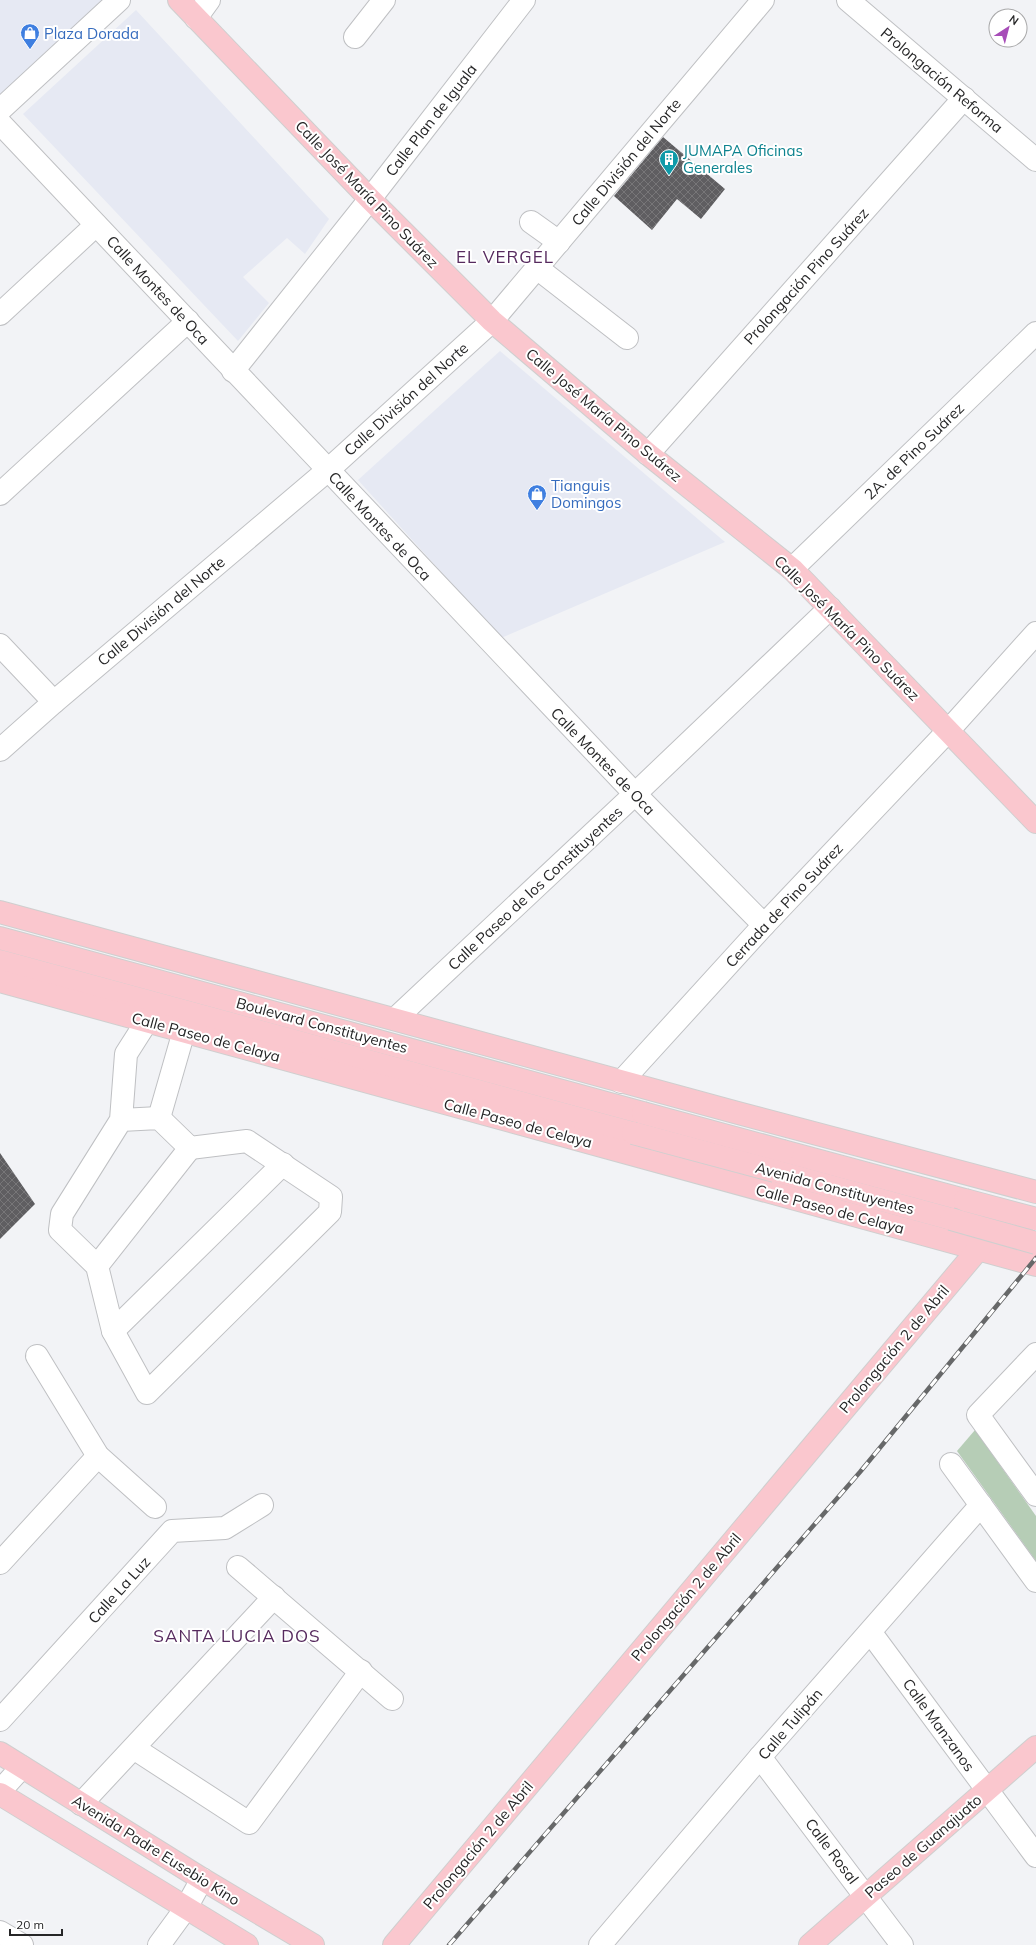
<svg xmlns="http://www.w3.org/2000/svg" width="1036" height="1945" viewBox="0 0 1036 1945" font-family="Mulish,sans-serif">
<defs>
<pattern id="building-cross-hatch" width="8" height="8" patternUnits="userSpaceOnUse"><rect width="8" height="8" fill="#5f5e61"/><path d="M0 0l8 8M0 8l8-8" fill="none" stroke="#777678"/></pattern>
</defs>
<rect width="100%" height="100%" fill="#f2f3f6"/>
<g fill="#e6e9f3">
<path d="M0,0H112L0,100Z"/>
<path d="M136,10L329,219L305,254L287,238L243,277L269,303L238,341L23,114Z"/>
<path d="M500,351L725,542L501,638L358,480Z"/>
</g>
<path fill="#b6cdb6" d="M975,1430L1036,1516V1561L957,1451Z"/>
<g fill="url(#building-cross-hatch)">
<path d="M663,137L725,189L701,219L677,199L652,230L614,196Z"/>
<path d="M0,1153L35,1204L0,1239Z"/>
</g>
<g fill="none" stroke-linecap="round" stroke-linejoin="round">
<defs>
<g id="minor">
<path d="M848,0L1036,160"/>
<path d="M196,18L209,0"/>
<path d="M355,37L384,0"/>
<path d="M0,110L119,0"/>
<path d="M0,123L635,794L764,925"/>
<path d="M531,222L559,242"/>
<path d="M537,268L627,338"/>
<path d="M0,314L96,225"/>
<path d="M233,371L370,199L524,0"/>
<path d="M648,454L964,98"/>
<path d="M0,494L188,321"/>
<path d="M792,569L1036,333"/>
<path d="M0,645L54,702"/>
<path d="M0,750L54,702L328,470L492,321L763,0"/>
<path d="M395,1019L635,794L830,608"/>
<path d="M621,1082L764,925L948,731L1036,633"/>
<path d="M159,1118L184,1031"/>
<path d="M121,1120L159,1118L190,1148L247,1141L331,1197L330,1212L147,1393L113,1331L97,1266L60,1230L62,1214L121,1120L126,1054L147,1021"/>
<path d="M97,1266L190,1148"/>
<path d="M113,1331L283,1164"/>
<path d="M1036,1354L978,1415L1036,1495"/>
<path d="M37,1356L98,1456L155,1507"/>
<path d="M951,1464L1036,1581"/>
<path d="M0,1563L98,1456"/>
<path d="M238,1567L392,1699"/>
<path d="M871,1633L1036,1856"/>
<path d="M0,1720L172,1531L225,1528L262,1505"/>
<path d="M135,1749L249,1823L361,1671"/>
<path d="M760,1757L902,1945"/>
<path d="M0,1791L22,1767"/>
<path d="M81,1804L274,1597"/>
<path d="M0,1932L22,1945"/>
<path d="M159,1945L186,1908L202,1879"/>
<path d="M600,1945L760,1757L981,1505"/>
</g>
<g id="major">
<path d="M179,0L370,199L492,321L648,454L792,569L1036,822"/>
<path d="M0,912L738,1113L1036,1192"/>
<path d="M0,938L643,1113"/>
<path d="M0,961L633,1133"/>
<path d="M0,981L1036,1265"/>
<path d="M783,1151L965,1200"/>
<path d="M775,1171L951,1219"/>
<path d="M0,1753L202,1879L313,1945"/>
<path d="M0,1794L247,1945"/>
<path d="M394,1945L986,1240"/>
<path d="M810,1945L1036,1747"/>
</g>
</defs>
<use href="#minor" stroke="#bfc0c3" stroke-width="24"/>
<use href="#major" stroke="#cfcfcf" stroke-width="24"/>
<use href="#minor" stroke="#fff" stroke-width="22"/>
<use href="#major" stroke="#fac7ce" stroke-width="22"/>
<defs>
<path id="rail" d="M449,1945L860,1472L1036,1258"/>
</defs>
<use href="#rail" stroke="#676869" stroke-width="4.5"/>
<use href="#rail" stroke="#fff" stroke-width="3" stroke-dasharray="9" stroke-linecap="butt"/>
<defs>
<g id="major-bridge">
<path d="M643,1113L783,1151"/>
<path d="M633,1133L775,1171"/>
<path d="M965,1200L1036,1219"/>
<path d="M951,1219L1036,1243"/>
</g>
</defs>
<use href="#major-bridge" stroke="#cfcfcf" stroke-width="24" stroke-linecap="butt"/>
<use href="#major-bridge" stroke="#fac7ce" stroke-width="22"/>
</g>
<defs>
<symbol id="shop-pin" viewBox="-11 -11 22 30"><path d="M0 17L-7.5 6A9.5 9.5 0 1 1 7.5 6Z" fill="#3f7fe0" stroke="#fff"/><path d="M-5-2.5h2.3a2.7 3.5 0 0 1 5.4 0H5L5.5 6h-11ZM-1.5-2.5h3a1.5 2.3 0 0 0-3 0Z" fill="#fff"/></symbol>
<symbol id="building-pin" viewBox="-11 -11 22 30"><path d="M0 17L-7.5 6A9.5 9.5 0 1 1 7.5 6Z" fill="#0f9aa8" stroke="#fff"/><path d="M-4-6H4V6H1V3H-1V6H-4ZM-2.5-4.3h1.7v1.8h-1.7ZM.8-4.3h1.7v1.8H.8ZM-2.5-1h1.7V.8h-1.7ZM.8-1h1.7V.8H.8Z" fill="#fff"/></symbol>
</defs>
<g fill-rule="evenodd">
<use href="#shop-pin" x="19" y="22" width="22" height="30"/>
<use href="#building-pin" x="658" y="148" width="22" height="30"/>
<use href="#shop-pin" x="526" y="483" width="22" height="30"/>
</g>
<g text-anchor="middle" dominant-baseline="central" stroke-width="4" stroke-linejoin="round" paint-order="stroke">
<g font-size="15" fill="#366cbe" stroke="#fff" text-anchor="start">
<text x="44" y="33">Plaza Dorada</text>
<text x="551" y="485">Tianguis<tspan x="551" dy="17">Domingos</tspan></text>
</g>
<g font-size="15" fill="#262627" stroke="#fff">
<text transform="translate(942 80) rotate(40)">Prolongación Reforma</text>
<text transform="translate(431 120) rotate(-52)">Calle Plan de Iguala</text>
<text transform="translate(626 162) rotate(-50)">Calle División del Norte</text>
<text transform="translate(367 194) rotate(46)">Calle José María Pino Suárez</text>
<text transform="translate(806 276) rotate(-48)">Prolongación Pino Suárez</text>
<text transform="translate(158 290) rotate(47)">Calle Montes de Oca</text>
<text transform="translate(406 399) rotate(-42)">Calle División del Norte</text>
<text transform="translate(604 415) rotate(40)">Calle José María Pino Suárez</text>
<text transform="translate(914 451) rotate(-44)">2A. de Pino Suárez</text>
<text transform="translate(380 526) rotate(47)">Calle Montes de Oca</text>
<text transform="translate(161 611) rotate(-40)">Calle División del Norte</text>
<text transform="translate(847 628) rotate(45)">Calle José María Pino Suárez</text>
<text transform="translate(603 761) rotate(46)">Calle Montes de Oca</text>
<text transform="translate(535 888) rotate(-43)">Calle Paseo de los Constituyentes</text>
<text transform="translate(784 905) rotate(-47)">Cerrada de Pino Suárez</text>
<text transform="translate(322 1025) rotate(15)">Boulevard Constituyentes</text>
<text transform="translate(206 1037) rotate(15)">Calle Paseo de Celaya</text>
<text transform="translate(518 1123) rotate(15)">Calle Paseo de Celaya</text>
<text transform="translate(835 1188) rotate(15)">Avenida Constituyentes</text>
<text transform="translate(830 1209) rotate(15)">Calle Paseo de Celaya</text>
<text transform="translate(894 1349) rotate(-50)">Prolongación 2 de Abril</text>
<text transform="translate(119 1590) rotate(-48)">Calle La Luz</text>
<text transform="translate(686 1597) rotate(-50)">Prolongación 2 de Abril</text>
<text transform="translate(790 1724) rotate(-49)">Calle Tulipán</text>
<text transform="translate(939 1725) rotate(54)">Calle Manzanos</text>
<text transform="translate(478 1845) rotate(-50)">Prolongación 2 de Abril</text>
<text transform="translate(923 1846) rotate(-41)">Paseo de Guanajuato</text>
<text transform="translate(156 1850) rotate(32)">Avenida Padre Eusebio Kino</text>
<text transform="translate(832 1851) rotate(53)">Calle Rosal</text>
</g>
<g font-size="15" fill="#0d838f" stroke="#fff" text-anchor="start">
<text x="683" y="150">JUMAPA Oficinas<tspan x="683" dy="17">Generales</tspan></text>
</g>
<g font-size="17" letter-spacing="1" fill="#562a5e" stroke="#fff">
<text x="505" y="256">EL VERGEL</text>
<text x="237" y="1635">SANTA LUCIA DOS</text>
</g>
</g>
<g transform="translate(1008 28) rotate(36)"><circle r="19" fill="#ffffff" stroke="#a8a8a9"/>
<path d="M0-3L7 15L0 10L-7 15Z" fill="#a74db8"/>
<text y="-6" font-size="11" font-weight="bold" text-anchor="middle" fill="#262627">N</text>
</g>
<path d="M10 1929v6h52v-6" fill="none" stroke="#262627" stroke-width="2"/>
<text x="16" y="1929" font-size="12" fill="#262627" stroke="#ffffff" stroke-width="3" paint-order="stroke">20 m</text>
</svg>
